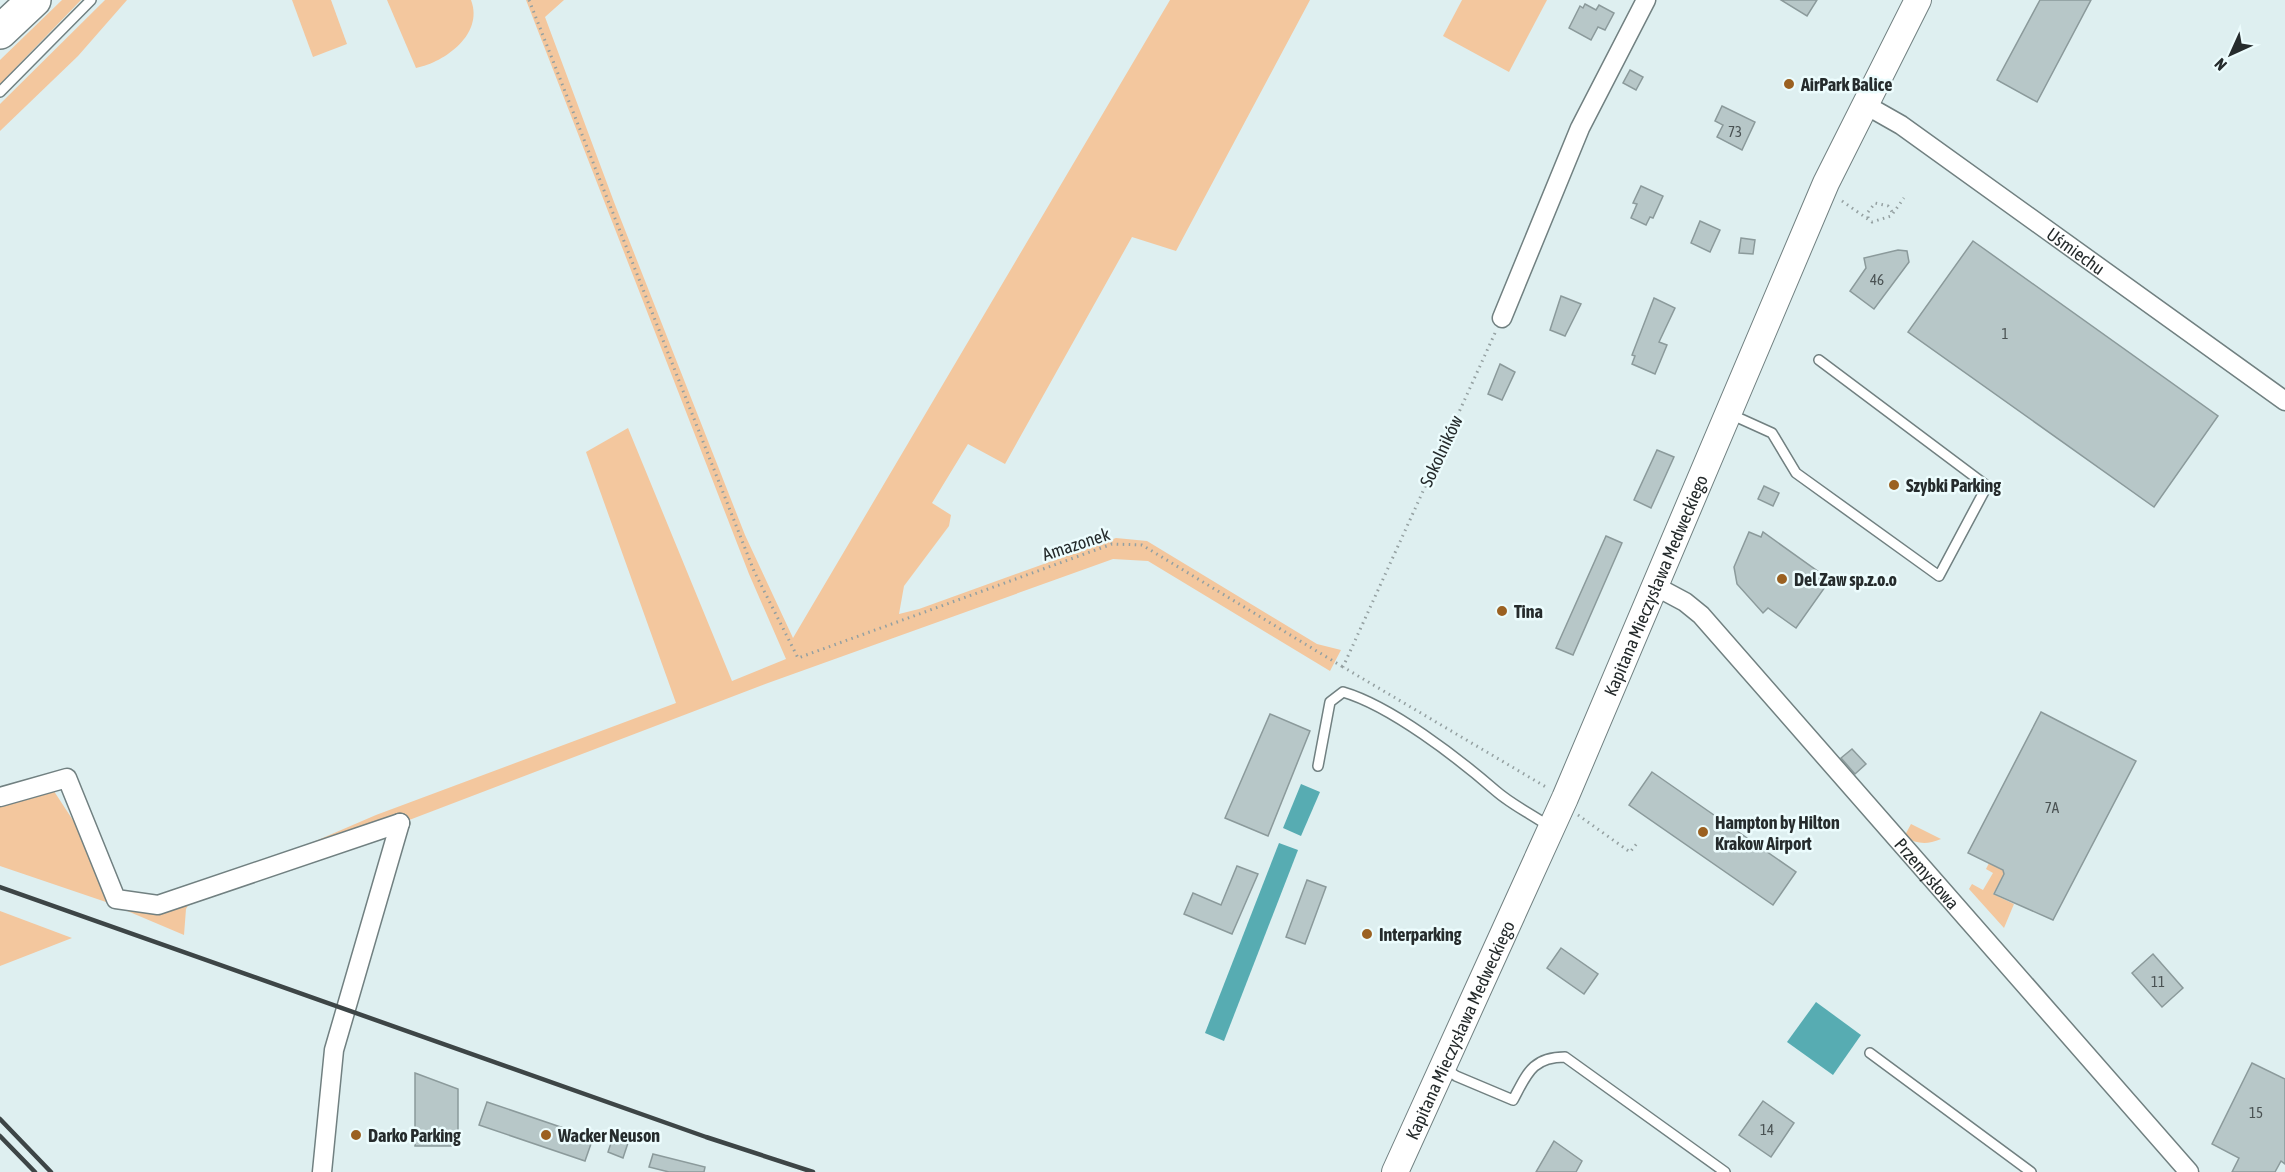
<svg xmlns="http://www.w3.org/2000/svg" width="2285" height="1172" viewBox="0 0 2285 1172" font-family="'Asap Condensed',sans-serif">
<rect width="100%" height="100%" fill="#deeff0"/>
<g fill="#f3c79e">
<path d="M62,0H81L0,84V60Z"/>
<path d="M105,0H127L78,56L0,131V104Z"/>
<path d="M292,0H331L347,44L313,57Z"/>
<path d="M387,0H471C484,34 445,62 416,68Z"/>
<path d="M526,0H564L545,17L614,202L745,535L793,638L1170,0H1310L1176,251L1132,237L1005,464L968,444L932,503L951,515L949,526L904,586L899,614L919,609L1116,538L1147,541L1317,644L1341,650L1330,671L1148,561L1113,559L768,683L383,830L193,897L186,909L184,935L106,902L0,866V795L48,782L97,857L116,899L158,905L197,892L376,815L676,703L586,452L628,428L732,681L786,659L749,574Z"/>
<path d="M1462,0H1547L1509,72L1443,36Z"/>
<path d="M1911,824L1941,839C1926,845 1918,844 1904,837Z"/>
<path d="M1989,863L2003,870L2004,874L1993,894L2014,904L2004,928L1969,889L1972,884L1983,890L1993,873L1986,869Z"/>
<path d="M0,911L72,938L0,966Z"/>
</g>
<g fill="#57acb2">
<path d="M1301,784L1320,792L1301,836L1283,828Z"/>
<path d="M1279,843L1298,850L1224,1041L1205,1033Z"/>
<path d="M1816,1002L1861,1035L1833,1075L1787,1042Z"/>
</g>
<g fill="#b7c7c8" stroke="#8b9a9b" stroke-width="1.5">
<path d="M1781,0H1817L1807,16Z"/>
<path d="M2040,0H2091L2037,102L1997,80Z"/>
<path d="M1585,4L1596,10L1599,5L1614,13L1605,30L1598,27L1591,40L1569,28L1580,6L1583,8Z"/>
<path d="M1630,70L1643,77L1636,90L1623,83Z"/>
<path d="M1722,106L1755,122L1742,150L1717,137L1723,125L1715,121Z"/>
<path d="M1641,186L1663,196L1653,218L1650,217L1646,225L1631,218L1637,204L1633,203Z"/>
<path d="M1700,221L1720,230L1710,252L1691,243Z"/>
<path d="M1741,238L1755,240L1753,254L1739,253Z"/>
<path d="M1973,241L2218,416L2154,507L1908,332Z"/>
<path d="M1898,250L1907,251L1909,262L1874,309L1850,291L1866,268L1864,258Z"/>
<path d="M1561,296L1581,304L1565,336L1550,330Z"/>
<path d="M1654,298L1675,308L1659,342L1667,345L1655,374L1632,364L1635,356L1632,355Z"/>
<path d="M1500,364L1515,372L1502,400L1488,394Z"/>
<path d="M1657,450L1674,457L1651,508L1634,500Z"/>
<path d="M1764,486L1779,493L1773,506L1758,499Z"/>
<path d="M1749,532L1761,537L1763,532L1830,580L1796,628L1768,608L1763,613L1737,584L1734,567Z"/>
<path d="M1606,536L1622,543L1573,655L1556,648Z"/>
<path d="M2041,712L2136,761L2053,920L1994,894L2004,874L2003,870L1968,853Z"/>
<path d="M1270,714L1310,731L1268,836L1225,818Z"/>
<path d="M1852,749L1866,764L1855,774L1841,758Z"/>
<path d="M1652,772L1796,872L1773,905L1629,805Z"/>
<path d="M1237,866L1258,874L1232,934L1184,914L1193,893L1221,905Z"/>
<path d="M1307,880L1326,887L1305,944L1286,937Z"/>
<path d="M1561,948L1598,974L1584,994L1547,968Z"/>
<path d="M2153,954L2183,988L2162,1007L2132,973Z"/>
<path d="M2252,1063L2285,1079V1164L2281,1161L2275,1172H2232L2239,1158L2212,1144Z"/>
<path d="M415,1073L458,1089V1146H415Z"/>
<path d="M1763,1101L1794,1123L1771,1157L1739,1135Z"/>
<path d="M487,1102L593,1138L585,1161L479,1125Z"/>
<path d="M613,1137L628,1143L623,1158L608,1152Z"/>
<path d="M1554,1141L1582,1161L1576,1172H1536Z"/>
<path d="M653,1154L705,1167L704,1172H669L649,1167Z"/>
</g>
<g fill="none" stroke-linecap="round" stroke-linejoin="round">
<defs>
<g id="lane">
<path d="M0,92L91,0"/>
<path d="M1730,414L1772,433L1796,473L1939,576L1987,486L1819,360"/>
<path d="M1318,766L1330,702L1343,692C1391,706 1458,758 1496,791C1512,805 1533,815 1550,827"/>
<path d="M1870,1053L2031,1172"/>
<path d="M1444,1067L1456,1076L1513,1100C1527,1074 1532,1057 1565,1057L1725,1172"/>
</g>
<g id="street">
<path id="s1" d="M1864,104L1901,125L2285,401"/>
<path d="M1502,318L1580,128L1646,0"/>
<path id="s2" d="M1655,586L1685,602L1701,615L2189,1172"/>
<path d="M0,797L67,778L116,899L158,905L400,823"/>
<path d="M322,1172L334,1050L400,823"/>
</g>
<g id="secondary">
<path id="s3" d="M1395,1172L1565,798L1826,183L1918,0"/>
</g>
<path id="highway" d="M0,32L34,0"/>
</defs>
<use href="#lane" stroke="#718081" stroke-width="12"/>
<use href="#street" stroke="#718081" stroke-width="21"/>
<use href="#secondary" stroke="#718081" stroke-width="28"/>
<use href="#highway" stroke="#718081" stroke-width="36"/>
<g stroke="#94a0a1" stroke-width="3" stroke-dasharray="1.5 4.5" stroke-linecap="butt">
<path d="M529,0L754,571L798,658L1112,544L1142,545L1343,667"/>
<path d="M1842,201L1872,222L1891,216L1904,198"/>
<path d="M1868,218V212L1875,203L1888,206L1893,213"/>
<path d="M1495,333L1343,667L1546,787"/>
<path d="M1578,815L1630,852L1639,841"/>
</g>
<use href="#lane" stroke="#fff" stroke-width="9"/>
<use href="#street" stroke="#fff" stroke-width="18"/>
<use href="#secondary" stroke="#fff" stroke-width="26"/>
<use href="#highway" stroke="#fff" stroke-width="33"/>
<g stroke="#3d4546" stroke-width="4.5">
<path d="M0,887L706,1137L813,1172"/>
<path d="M0,1119L51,1172"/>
<path d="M0,1136L35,1172"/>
</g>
</g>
<g fill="#9b6121" stroke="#ecfcfd" stroke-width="2">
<circle cx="1789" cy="84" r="6"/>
<circle cx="1894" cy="485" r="6"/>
<circle cx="1782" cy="579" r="6"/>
<circle cx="1502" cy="611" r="6"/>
<circle cx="1703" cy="832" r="6"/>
<circle cx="1367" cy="934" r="6"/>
<circle cx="356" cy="1135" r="6"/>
<circle cx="546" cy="1135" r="6"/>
</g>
<g text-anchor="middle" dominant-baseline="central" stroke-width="5" stroke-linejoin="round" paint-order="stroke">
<g font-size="15" fill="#4a5253">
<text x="1735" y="131">73</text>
<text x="1877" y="279">46</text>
<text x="2005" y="333">1</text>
<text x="2052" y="807">7A</text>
<text x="2158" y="981">11</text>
<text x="2256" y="1112">15</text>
<text x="1767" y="1129">14</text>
</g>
<g font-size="18" font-weight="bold" fill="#252b2c" stroke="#ecfcfd" text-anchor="start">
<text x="1801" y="84">AirPark Balice</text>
<text x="1906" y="485">Szybki Parking</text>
<text x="1794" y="579">Del Zaw sp.z.o.o</text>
<text x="1514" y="611">Tina</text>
<text x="1715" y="822">Hampton by Hilton<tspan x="1715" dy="21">Krakow Airport</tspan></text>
<text x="1379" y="934">Interparking</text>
<text x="368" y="1135">Darko Parking</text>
<text x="558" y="1135">Wacker Neuson</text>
</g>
<g font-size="18" fill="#252b2c" stroke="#ecfcfd">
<text stroke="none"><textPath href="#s1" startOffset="258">Uśmiechu</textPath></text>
<text transform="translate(1441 451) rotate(-65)">Sokolników</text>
<text transform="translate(1076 544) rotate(-18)">Amazonek</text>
<text stroke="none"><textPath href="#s3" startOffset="642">Kapitana Mieczysława Medweckiego</textPath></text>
<text stroke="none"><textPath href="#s2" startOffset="398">Przemysłowa</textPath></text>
<text stroke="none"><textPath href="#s3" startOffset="156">Kapitana Mieczysława Medweckiego</textPath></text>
</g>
</g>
<g transform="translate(2231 54) rotate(225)" stroke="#ecfcfd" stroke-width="4.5" paint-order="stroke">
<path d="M0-4.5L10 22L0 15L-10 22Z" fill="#252b2c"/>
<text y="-9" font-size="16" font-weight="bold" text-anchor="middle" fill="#252b2c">N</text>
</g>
</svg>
